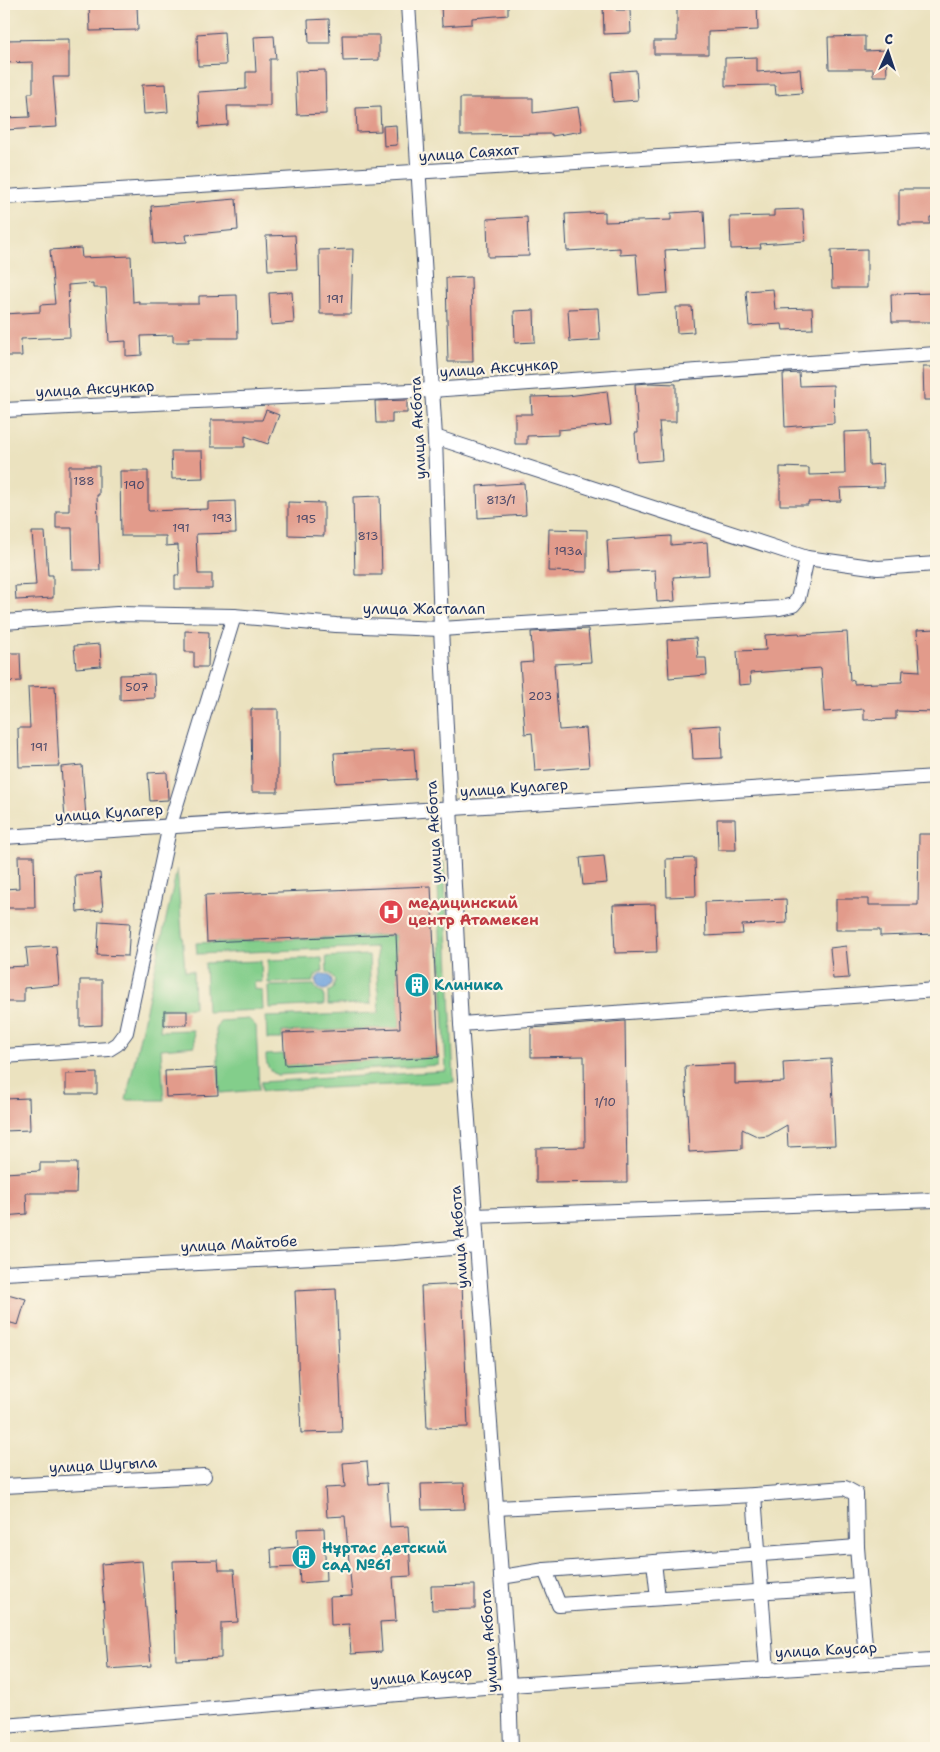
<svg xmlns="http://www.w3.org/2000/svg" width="940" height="1752" viewBox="0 0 940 1752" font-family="'Shantell Sans',sans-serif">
<rect width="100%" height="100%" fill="#fcf5e5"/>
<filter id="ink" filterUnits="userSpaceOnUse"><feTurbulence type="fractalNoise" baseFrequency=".02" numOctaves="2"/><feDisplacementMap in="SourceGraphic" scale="10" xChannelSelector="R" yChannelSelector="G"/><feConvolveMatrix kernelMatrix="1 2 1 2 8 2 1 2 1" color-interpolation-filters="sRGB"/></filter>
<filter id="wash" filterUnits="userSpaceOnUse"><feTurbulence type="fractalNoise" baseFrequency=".0096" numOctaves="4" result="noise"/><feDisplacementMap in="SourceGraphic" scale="20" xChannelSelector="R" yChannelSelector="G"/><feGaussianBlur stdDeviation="1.12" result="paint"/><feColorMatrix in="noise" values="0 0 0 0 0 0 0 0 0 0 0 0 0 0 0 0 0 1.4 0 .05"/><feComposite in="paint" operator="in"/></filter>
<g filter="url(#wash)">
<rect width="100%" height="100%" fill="#ebe2bf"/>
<g fill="#83ce8b" stroke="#4f7e74">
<path d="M437,862H444L454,1082L262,1091L261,1082L446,1071Z"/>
<path d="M177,869L185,971H193L194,1008L162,1009L160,1031L193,1030L195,1046L161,1049L164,1100H126Z"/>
<path d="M396,935L400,1028L282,1032V1039H267L266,1017L379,1013L376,947L197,954L196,943Z"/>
<path d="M369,955L371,1004L328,1005V992L333,989L335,981L331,974L327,972L326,957Z"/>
<path d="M322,958L323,971L316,975L313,982L268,983V960Z"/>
<path d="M261,961L262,982H254V989L262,990L263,1010L207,1012L205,963Z"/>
<path d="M314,985L317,990L324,993V1005L269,1008L268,986Z"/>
<path d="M249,1019L256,1026L259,1090L220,1093L216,1030L220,1021Z"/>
<path d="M284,1054L285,1065L439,1057V1065L277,1075C268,1070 266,1065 266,1055Z"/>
</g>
<circle fill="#73a4dd" stroke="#476a9e" cx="324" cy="982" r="8"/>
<g id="blocks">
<g fill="#e29b8b">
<path d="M441,4H508V15L472,18V24L442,26Z"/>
<path d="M603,4H616V10H630L631,33L604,34Z"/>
<path d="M677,4H757L758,30L708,32V54H654V41H677Z"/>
<path d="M89,5H137L138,30L90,31Z"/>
<path d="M329,19L330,43H309L308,20Z"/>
<path d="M224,32L226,65L198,66L197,34Z"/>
<path d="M342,35H379V60L343,61Z"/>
<path d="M274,36L276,59H270V106H227L228,125L200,127L198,92L246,89V72H256L254,37Z"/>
<path d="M865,36V51L886,50L887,76H873V69H829L828,37Z"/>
<path d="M69,39V77H53L57,127L4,130V118L30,117L28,93H33V62L4,63V40Z"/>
<path d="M757,57V72L800,69L802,93L776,95L775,85L725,86V58Z"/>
<path d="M325,70L326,114L297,115L295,71Z"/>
<path d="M636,70L638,100L613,102L611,72Z"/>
<path d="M166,84L168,112L144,114L142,85Z"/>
<path d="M460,98H533V113L578,107L582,131L552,136V134L460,135Z"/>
<path d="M380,107L381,131L357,132L356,108Z"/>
<path d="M396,125L397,145L384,146L383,126Z"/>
<path d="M899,189H936V217H930V224H899Z"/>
<path d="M236,199L238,230L186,235L187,242L154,244L151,206Z"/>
<path d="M803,209L805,241L760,244L761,248L731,249L730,217L774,216V210Z"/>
<path d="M704,211L706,248L665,250L668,293L639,295L636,254L620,255V248L567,251L565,214L605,212V222L671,220V213Z"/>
<path d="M527,217L529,256L488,257L487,219Z"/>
<path d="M295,235L297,269L268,270L266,236Z"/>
<path d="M81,248L82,258L131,256L133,302L139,301V304H199V296L237,295L238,338H189V342H173V335L141,336L142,355L126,356V341L109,342L106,288H93V283L68,285L70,337L21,339L22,356H4V314L40,312V305L55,304L50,250Z"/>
<path d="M353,249L351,314H320L319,250Z"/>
<path d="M867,249V288H832L831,250Z"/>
<path d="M471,277L473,362H448L446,278Z"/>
<path d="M773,289L775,309L812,308L813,329L783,330L782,324L749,326L746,291Z"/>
<path d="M292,292L294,323L271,325L269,293Z"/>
<path d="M936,293V322H892L891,294Z"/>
<path d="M676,307H692L694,332L677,333Z"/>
<path d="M598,308L600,340L570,342L568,309Z"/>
<path d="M534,310L535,342L515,343L514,311Z"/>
<path d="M923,367H936V400H924Z"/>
<path d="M799,373L800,386L833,385L834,423L785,427L783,374Z"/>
<path d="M650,383L676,384V422H659L662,460L637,462L635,433H638L635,384Z"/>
<path d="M607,391L611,425L558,430V435L527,436V444H515V414H532L531,397L568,396Z"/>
<path d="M407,400V413H392V423H376L375,401Z"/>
<path d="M266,410L279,415L268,444L245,436V447H211V420H262Z"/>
<path d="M868,431L869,465L883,464L884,487L840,488L841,501L808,502V505H780V467L809,468V475L845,474L844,432Z"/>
<path d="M171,451H202L203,478L172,479Z"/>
<path d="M69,466H99V495H97L100,570H73L72,528H56V511H69Z"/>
<path d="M120,471H148V510L149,511L208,509V502L235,501L236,533L196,534L198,574H212V589H175V575H179L178,545L166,546V536H121Z"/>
<path d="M524,483L526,515L478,518L477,486Z"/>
<path d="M380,496L382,575H355L353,497Z"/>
<path d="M288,502L324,503V536L288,535Z"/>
<path d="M549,529L587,530V572L548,571Z"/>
<path d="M32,532H45L48,575H53V598L16,600L15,586L36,585Z"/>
<path d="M671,536V545L707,542L709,575L673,577L675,601L657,602L655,570L609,572L607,540Z"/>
<path d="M588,629L591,662L554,664L559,730L586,728L589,767L535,771L532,733L525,734L520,663L533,662L531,632Z"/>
<path d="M936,629V712L896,711V719L864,720V709L824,712L821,668L750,673L751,684L739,685L737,651L766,650L765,635L799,633L800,635L847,632L850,681L854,680V684L902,682L903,670L920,671L917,630Z"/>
<path d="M185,631L209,632L208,667H194V652H185Z"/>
<path d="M696,638L698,658H706L707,675L669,678L667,640Z"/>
<path d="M100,644L101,666L76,668L74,646Z"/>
<path d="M5,653H20L21,681L6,682Z"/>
<path d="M154,674L155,698L120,700V675Z"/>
<path d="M55,686L59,766L19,767L18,728H30L28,687Z"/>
<path d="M251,709H278V792H252Z"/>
<path d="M721,725L722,758L693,759L691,727Z"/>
<path d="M414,749L416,779L336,783L334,753Z"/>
<path d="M82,765L86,817L65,818L61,767Z"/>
<path d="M167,772L168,800L150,801L148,773Z"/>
<path d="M717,819H735L736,850H718Z"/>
<path d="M919,834H936V934L880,936V930H836V899H869V905H918Z"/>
<path d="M18,856H34L35,908H4V889L19,888Z"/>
<path d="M604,856L607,883L583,885L580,858Z"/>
<path d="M695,858L696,896L667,897L666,859Z"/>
<path d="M100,873L103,910L77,912L75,875Z"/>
<path d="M431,886L439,1057L285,1065L283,1033L400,1028L396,934L207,942L205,895Z"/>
<path d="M786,899L787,923L742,925L743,934L706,936L705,902Z"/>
<path d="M655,904L657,952L615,953L613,905Z"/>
<path d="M99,921L130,923L128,956L97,955Z"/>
<path d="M56,946L59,985L24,988V1002H4V967L28,966L26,948Z"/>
<path d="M846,946L849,978L833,979L830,948Z"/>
<path d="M80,980H102V1025L80,1026Z"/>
<rect x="164" y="1011" width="23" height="14"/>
<path d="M625,1021L627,1182L536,1183V1148L585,1147L584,1056L531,1057V1028Z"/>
<path d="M831,1059L835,1145L788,1147L787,1125L768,1136L759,1137L742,1129V1149L689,1152L685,1066L735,1064V1084L784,1082L783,1062Z"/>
<path d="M217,1068L218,1095L166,1097L165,1071Z"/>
<path d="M97,1073V1094H66V1074Z"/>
<path d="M29,1098L30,1130L4,1131V1099Z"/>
<path d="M40,1163H77L76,1193H26L27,1214L4,1216V1173L40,1171Z"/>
<path d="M462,1284L468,1427L427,1428L421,1286Z"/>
<path d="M336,1289L342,1432L301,1433L295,1291Z"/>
<path d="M4,1293L26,1299L18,1325L4,1321Z"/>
<path d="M367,1461L369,1484L387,1483L390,1527L408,1526L411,1576L393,1577L396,1621L380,1622L382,1652L351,1654L349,1624L331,1625L330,1597L352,1596L345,1516L327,1517L325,1488L345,1487L343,1463Z"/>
<path d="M464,1483L465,1509L422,1510L421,1484Z"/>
<path d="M324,1528L326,1581L300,1583L299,1567L272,1568L271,1549L298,1547L297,1529Z"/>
<path d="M218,1560L219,1570H234L238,1622L221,1623V1658L176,1660L173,1561Z"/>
<path d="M142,1561L151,1666L108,1669L101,1564Z"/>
<path d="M475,1585V1609L432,1610L431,1586Z"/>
</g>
</g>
</g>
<g filter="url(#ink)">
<use href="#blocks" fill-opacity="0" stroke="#3a4a6d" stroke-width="1"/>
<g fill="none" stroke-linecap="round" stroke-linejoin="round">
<defs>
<g id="street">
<path d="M408,4L435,437L441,629L461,1024L509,1685L511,1748"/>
<path d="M4,197L936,140"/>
<path d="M4,410L432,390L936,354"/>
<path d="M435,437L807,558L878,568L936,564"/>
<path d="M4,622L117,614L234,616L336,625L441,629L780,608L793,605L798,599L807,558"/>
<path d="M4,837L936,777"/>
<path d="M461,1024L936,990"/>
<path d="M4,1056L109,1049L117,1044L126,1032L170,825L234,616"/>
<path d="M474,1216L936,1200"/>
<path d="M4,1273L394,1253L476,1246"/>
<path d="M4,1486L204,1476"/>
<path d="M754,1495L767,1670"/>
<path d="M496,1508L754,1495L845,1488L856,1494L857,1547L865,1646L860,1664"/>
<path d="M654,1562L658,1598"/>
<path d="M545,1570L559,1605L860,1585"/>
<path d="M501,1577L545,1570L857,1547"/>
<path d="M4,1726L509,1685L932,1660"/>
</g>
</defs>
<use href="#street" stroke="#3a4a6d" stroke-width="16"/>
<use href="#street" stroke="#fff" stroke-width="14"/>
</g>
</g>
<defs>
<symbol id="hospital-disc" viewBox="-11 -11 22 22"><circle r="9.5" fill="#e0444e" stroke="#fcf5e5"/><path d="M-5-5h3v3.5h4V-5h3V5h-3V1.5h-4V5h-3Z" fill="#fff"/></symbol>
<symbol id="building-disc" viewBox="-11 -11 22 22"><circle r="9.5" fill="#0f9aa8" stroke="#fcf5e5"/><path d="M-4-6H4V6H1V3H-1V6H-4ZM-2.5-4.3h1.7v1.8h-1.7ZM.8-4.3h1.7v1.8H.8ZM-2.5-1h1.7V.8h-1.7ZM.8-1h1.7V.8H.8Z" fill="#fff"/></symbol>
</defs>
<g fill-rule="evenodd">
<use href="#hospital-disc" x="377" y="898" width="28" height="28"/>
<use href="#building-disc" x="403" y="971" width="28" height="28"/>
<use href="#building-disc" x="290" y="1543" width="28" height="28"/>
</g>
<g text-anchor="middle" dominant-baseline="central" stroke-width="4.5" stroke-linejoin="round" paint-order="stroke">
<g font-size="12" fill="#4d4a69">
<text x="335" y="299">191</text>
<text x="84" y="481">188</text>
<text x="134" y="485">190</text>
<text x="501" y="500">813/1</text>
<text x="222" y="518">193</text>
<text x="306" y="519">195</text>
<text x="181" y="528">191</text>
<text x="368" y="536">813</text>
<text x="568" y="551">193а</text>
<text x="137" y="687">507</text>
<text x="540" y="696">203</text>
<text x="39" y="747">191</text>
<text x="605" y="1102">1/10</text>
</g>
<g font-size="15" fill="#1b2f5e" stroke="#fcf5e5">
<text transform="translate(469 153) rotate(-4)">улица Саяхат</text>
<text transform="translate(499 368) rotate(-4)">улица Аксункар</text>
<text transform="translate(95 389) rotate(-3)">улица Аксункар</text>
<text transform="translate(418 428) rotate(-93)">улица Акбота</text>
<text x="424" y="609">улица Жасталап</text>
<text transform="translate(514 788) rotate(-4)">улица Кулагер</text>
<text transform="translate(109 813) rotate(-4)">улица Кулагер</text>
<text transform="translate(434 832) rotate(-93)">улица Акбота</text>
<text transform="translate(459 1237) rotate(-94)">улица Акбота</text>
<text transform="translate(239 1244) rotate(-3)">улица Майтобе</text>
<text transform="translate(103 1465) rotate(-3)">улица Шугыла</text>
<text transform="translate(489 1641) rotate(-94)">улица Акбота</text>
<text transform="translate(826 1650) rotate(-3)">улица Каусар</text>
<text transform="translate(421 1676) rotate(-5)">улица Каусар</text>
</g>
<g font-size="15" font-weight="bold" fill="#be3a42" stroke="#fcf5e5" text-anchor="start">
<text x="408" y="903">медицинский<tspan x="408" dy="17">центр Атамекен</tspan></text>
</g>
<g font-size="15" font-weight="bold" fill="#0d838f" stroke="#fcf5e5" text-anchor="start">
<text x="434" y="985">Клиника</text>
<text x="322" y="1548">Нұртас детский<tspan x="322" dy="17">сад №61</tspan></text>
</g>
</g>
<rect width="940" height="1752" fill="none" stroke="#fcf5e5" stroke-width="20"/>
<g transform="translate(888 52) rotate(3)" stroke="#fcf5e5" stroke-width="4" paint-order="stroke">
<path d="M0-4L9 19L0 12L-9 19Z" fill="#1b2f5e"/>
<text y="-8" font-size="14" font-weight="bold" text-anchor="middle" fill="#1b2f5e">С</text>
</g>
</svg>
